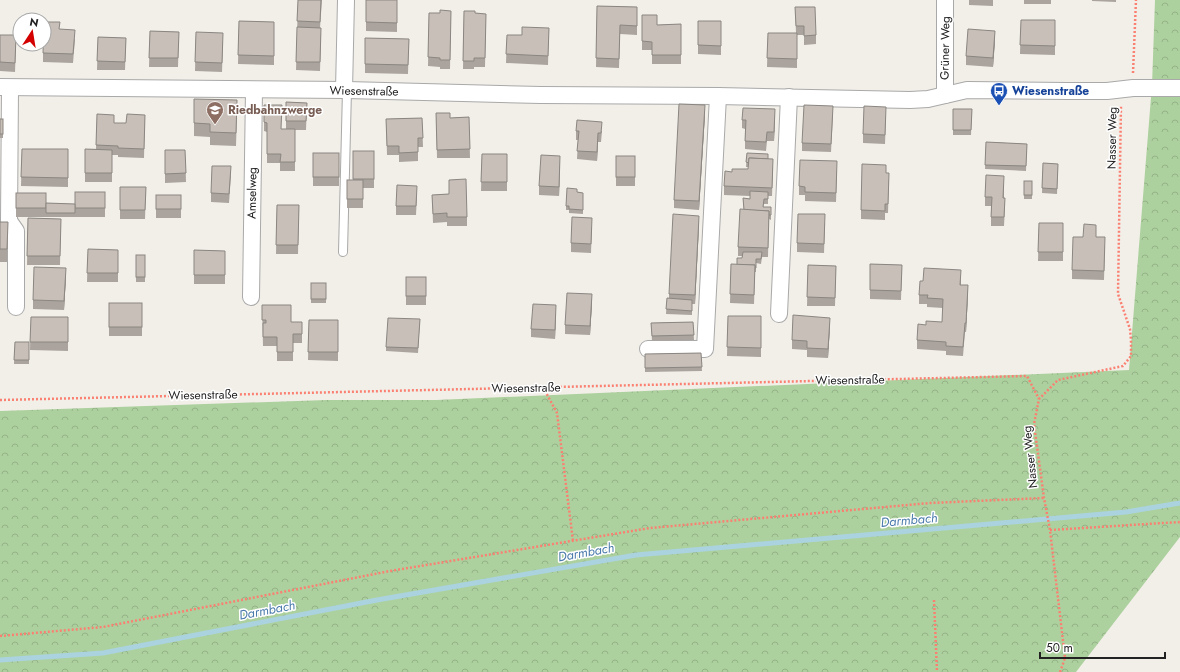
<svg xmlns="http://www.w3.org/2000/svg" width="1180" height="672" viewBox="0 0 1180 672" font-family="Jost,sans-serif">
<defs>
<pattern id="forest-crowns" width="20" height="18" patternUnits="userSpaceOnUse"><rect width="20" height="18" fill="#add19e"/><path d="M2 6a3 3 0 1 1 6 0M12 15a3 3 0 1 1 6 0" fill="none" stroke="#95b388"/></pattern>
</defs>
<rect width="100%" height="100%" fill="#f2efe9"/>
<path fill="url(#forest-crowns)" d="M1155,0H1180V537L1076,672H0V411L326,400H436L1129,370L1152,85Z"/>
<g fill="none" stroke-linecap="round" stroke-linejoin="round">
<path stroke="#aad3df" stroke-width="5" d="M0,660L103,653L377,600L636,555L1126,512L1180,503"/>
<defs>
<path id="service" d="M343,252L347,90"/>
<g id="minor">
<path d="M0,87L347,90L541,95L718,96L910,100L928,99L967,90L1068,91H1107L1133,88H1180"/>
<path d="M10,88L9,221L16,231V307"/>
<path d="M344,90L346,0"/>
<path d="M945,95V0"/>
<path d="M251,297L254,90"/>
<path d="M779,314L789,97"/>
<path d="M648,349H705L718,96"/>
</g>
</defs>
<use href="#service" stroke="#a9a9a9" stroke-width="10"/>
<use href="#minor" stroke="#a9a9a9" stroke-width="18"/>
<g stroke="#fa8072" stroke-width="2.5" stroke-dasharray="2 2" stroke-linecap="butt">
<path d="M1133,73L1136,0"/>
<path d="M543,387L557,413L573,541"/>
<path d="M0,400L1027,376L1039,399"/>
<path d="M1050,530L1180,522"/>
<path d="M934,600L937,672"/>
<path d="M0,636L103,627L390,571L650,528L930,503L1044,498"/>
<path d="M1060,672L1065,658L1050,530L1044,498L1034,424L1039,399L1058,380L1123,366L1131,356V340L1130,329L1118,294L1121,105"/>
</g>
<use href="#service" stroke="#fff" stroke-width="8"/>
<use href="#minor" stroke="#fff" stroke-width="16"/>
</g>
<g fill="#aba49e">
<path d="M298,0H322L320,28L321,37L320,71L296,70Z"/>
<path d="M366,0H397V32L366,31Z"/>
<path d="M969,0H993V6L969,5Z"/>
<rect x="1024" y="0" width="27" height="4"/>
<path d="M1092,0H1116V2L1092,1Z"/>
<path d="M597,6L637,7V35L620,34L619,68L596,67Z"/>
<path d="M795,7L816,35V44L804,45V35H797V68L767,67L768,33H796Z"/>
<path d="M451,11L450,69H440V67L428,66L429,13H440Z"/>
<path d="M464,11L475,13L486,14L485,67H474V69H463Z"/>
<path d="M642,15L657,25L681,24V64H652V50H642Z"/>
<path d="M1021,20H1055V55L1020,54Z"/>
<path d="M239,21L274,22V65L238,64Z"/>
<path d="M698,21H721V55L698,54Z"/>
<path d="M549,28L548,65L506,63L507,35H522Z"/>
<path d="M150,31L179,32L178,67H149Z"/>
<path d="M196,32L223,42L222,72L195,71Z"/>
<path d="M0,35L16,44L15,72L0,71Z"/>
<path d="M98,37L126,38L125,70H97Z"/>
<path d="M365,38L409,39L408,74L365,73Z"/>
<path d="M75,39L73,63L43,62V53Z"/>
<path d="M995,40L993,67L966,65V56Z"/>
<path d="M286,102L307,103L306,130H295V171H280V163H267V132L264,131V105L281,129H286Z"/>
<path d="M953,109H972L971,135H953Z"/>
<path d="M237,113L236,146L210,145V137L194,136V123Z"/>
<path d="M436,113L450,118L469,117L470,158H437Z"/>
<path d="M97,114L114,123H126L145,115L144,158L118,157V155H112V182H85V149H96Z"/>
<path d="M705,114L699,210L674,208V200Z"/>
<path d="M833,115L831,152L802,151V143Z"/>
<path d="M886,116L885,144L863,143V134Z"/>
<path d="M422,118L423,147H418V161L399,162V155H387L386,119Z"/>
<path d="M775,118L774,141H767L766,151L745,149V129L742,128V120Z"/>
<rect x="0" y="119" width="3" height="19"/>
<path d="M576,131H602L601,142H598L597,161L577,159L578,140H576Z"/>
<path d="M986,142L1027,144L1026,171L985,169Z"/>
<path d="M22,149H68V187L21,186Z"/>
<path d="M165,150H185L186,182L165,183Z"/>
<path d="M353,151H374V188H363V208H347V180H353Z"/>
<rect x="313" y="153" width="26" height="33"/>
<path d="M747,153L768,159L773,168L772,196H768V204H764L763,207H771V220L769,219L768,257H762L761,264L756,263V272H755L754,304L730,303L731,264L737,265L742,258V256H738V247L744,210L743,198L750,199V196L724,195V186L732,172L748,169L749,167H746Z"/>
<path d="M482,154H507V191H481Z"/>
<rect x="616" y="156" width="19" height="30"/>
<path d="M1043,163L1058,164L1057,194L1042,193Z"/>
<path d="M560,165L559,196L539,195V186Z"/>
<path d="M837,170L836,202L805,201V195H799V186Z"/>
<path d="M886,173L889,181L888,213H885V220L861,219V210Z"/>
<path d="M231,175L229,203L211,202V193Z"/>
<path d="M449,180L467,217V226H447V222L433,223L432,195L449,194Z"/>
<rect x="1024" y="181" width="8" height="18"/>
<path d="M1004,185V198L1005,207L1004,226H991V206H985V197Z"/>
<path d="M120,187H146L145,219H120Z"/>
<path d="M105,192V217H16V193L46,203L75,204Z"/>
<path d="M577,192L583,193V214L569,213V210H566V206Z"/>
<rect x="156" y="195" width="25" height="23"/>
<path d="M417,195L416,215H396V206Z"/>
<path d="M277,205H299L298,254H276Z"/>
<path d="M28,218L61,219L60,265H27Z"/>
<path d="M0,222H8L7,262H0Z"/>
<path d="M825,223L824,253L797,252V243Z"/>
<path d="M1039,223H1063V261H1038Z"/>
<path d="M699,225L695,304H692V315L666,314L667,298H669V294Z"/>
<path d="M592,227L591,253L571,252V243Z"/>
<path d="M1096,237L1105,246L1104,280L1072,279V270Z"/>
<path d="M88,249L118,250V282H87Z"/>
<path d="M194,250L225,251V284H194Z"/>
<rect x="136" y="255" width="9" height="27"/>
<path d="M870,264L902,265L901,300L870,299Z"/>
<path d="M808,265L836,266L835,306H807Z"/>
<path d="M66,277L64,310L33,309V300Z"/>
<rect x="406" y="277" width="20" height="28"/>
<path d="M961,279V285L968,294L966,332H965L963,356L946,355V351L917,349V340L926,325L942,322L943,308L927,307V304H919V295Z"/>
<rect x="311" y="283" width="15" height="20"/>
<rect x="109" y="303" width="33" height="33"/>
<path d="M592,303L590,335L565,334V325Z"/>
<path d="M262,305L291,322H302V343H293V361H277V346H263Z"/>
<path d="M556,314L555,339L531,337V329Z"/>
<path d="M728,316H761V357L727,356Z"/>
<path d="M31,317H68V351L30,350Z"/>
<path d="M420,319L418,353L386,351V347Z"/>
<path d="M309,320H338V361L308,360Z"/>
<path d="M693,322L694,340L652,341L651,323Z"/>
<path d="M830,326L828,358L807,357V350L792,349V340Z"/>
<path d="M15,342H29V364H14Z"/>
<path d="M701,353L702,371L645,372V354Z"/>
</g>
<g fill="#8b8681">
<path d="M995,31V40L993,67V58Z"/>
<path d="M705,105V114L699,210V201Z"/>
<path d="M775,109V118L774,141V132Z"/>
<path d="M598,133V142L597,161V152Z"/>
<path d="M560,156V165L559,196V187Z"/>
<path d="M699,216V225L695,304V295Z"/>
<path d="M66,268V277L64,310V301Z"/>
<path d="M968,285V294L966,332V323Z"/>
<path d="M592,294V303L590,335V326Z"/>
<path d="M556,305V314L555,339V330Z"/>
<path d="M830,318V326L828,358V349Z"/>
</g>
<g fill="#c7bfb8" stroke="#8b8681">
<path d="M298,0H321L320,22L297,21Z"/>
<path d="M366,0H397V23L366,22Z"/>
<path d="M597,6L637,7V26L620,25L619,59L596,58Z"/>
<path d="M795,7H815L816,35L804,36V26H796Z"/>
<path d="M440,10L451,11L450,60H440V58L428,57L429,13H440Z"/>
<path d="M464,11H475V13L486,14L485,58H474V61H463Z"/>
<path d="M642,15H657V25L681,24V55H652V42L642,41Z"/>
<path d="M1021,20H1055V46L1020,45Z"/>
<path d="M239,21L274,22V56L238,55Z"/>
<path d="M698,21H721V46L698,45Z"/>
<path d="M44,22H60L59,29L75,30L73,54L43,53Z"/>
<path d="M297,27L321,28L320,62H296Z"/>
<path d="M522,27L549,28L548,56L506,54L507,35H522Z"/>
<path d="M968,29L995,31L993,58L966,56Z"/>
<path d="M150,31L179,32L178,58H149Z"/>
<path d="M196,32L223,33L222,63L195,62Z"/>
<path d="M768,33H797V59L767,58Z"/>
<path d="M0,35H16L15,63L0,62Z"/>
<path d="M98,37L126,38L125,62L97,61Z"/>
<path d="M365,38L409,39L408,65L365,64Z"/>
<path d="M194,99L237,100L236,133L210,132V124L194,123Z"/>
<path d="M286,102L307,103L306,121H286Z"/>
<path d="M679,104L705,105L699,201L674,200Z"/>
<path d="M264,105H282L281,129H295V162H280L281,154H267V123L264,122Z"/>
<path d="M804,105L833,106L831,144L802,143Z"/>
<path d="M864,106L886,107L885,135L863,134Z"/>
<path d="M743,108L775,109L774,132H767L766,142L745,141L746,120H742Z"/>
<path d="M953,109H972L971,130H953Z"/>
<path d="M436,113H450V118L469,117L470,149L437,150Z"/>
<path d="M97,114L114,115V123H126L127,114L145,115L144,149L118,148V146L96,145Z"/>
<path d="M422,118L423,138H418V152L399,153V146H387L386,119Z"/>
<rect x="0" y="119" width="3" height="15"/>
<path d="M577,120L602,122L601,133H598L597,152L577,151L579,131H576Z"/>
<path d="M986,142L1027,144L1026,166L985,165Z"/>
<path d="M22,149H68V178L21,177Z"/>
<path d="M85,149L112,150V173H85Z"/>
<path d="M165,150H185L186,173L165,174Z"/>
<rect x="353" y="151" width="21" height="28"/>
<rect x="313" y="153" width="26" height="24"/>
<path d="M747,153L768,154V159L749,158V163L746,162Z"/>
<path d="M482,154H507V182H481Z"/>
<path d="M541,155L560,156L559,187L539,186Z"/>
<rect x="616" y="156" width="19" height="21"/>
<path d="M749,158L773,159L772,188L724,186L725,171L732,172V169H748Z"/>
<path d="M800,160L837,161L836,193L805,192V187L799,186Z"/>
<path d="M1043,163L1058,164L1057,189L1042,188Z"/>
<path d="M862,164L886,165V173H889L888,204H885V211L861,210Z"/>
<path d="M212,166H231L229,194L211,193Z"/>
<path d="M986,175L1004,176L1003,198H1005L1004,217H991L992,197H985Z"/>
<path d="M466,179L467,217H447V213L433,214L432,195L449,194V180Z"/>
<rect x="347" y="180" width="16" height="19"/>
<rect x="1024" y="181" width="8" height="14"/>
<path d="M397,185L417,186L416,206H396Z"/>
<path d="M120,187H146L145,210H120Z"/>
<path d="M567,188L577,189V192L583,193V210L569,209V206H566Z"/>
<path d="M750,191L768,192V199H764L763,207H771V215H769V211L744,210L743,198L750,199Z"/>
<rect x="75" y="192" width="30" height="16"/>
<rect x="16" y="193" width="30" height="15"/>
<rect x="156" y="195" width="25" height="14"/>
<path d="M46,203L75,204V213H46Z"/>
<path d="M277,205H299L298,245H276Z"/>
<path d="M740,209L769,211L768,248L738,247Z"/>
<path d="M673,214L699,216L695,295L669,294Z"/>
<path d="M798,214H825L824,244L797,243Z"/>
<path d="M572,217L592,218L591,244L571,243Z"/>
<path d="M28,218L61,219L60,256H27Z"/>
<path d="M0,222H8L7,249H0Z"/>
<path d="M1039,223H1063V252H1038Z"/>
<path d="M1084,224L1096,225V237H1105L1104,271L1072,270L1073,237H1083Z"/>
<path d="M88,249L118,250V273H87Z"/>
<path d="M194,250L225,251V275H194Z"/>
<path d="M743,252H762L761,259H756V268H755V265H737V258H742Z"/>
<rect x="136" y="255" width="9" height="22"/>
<path d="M731,264L755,265L754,295L730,294Z"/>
<path d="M870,264L902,265L901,291L870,290Z"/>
<path d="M808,265L836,266L835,298L807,297Z"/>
<path d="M34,267L66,268L64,301L33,300Z"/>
<path d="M924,268L961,270L960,285H968L966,323H965L963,347L946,346V342L917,340L918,324L926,325V321L942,322L943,299L927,298L928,295H919L920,281H923Z"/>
<rect x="406" y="277" width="20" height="19"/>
<rect x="311" y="283" width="15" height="16"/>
<path d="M567,293L592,294L590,326L565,325Z"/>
<path d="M667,298L692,300V311L666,309Z"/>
<rect x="109" y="303" width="33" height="24"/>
<path d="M533,304L556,305L555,330L531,329Z"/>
<path d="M262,305H291V322H302V334H293V352H277V337H263V323H266V320H262Z"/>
<path d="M793,315L830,318L828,349L807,348V341L792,340Z"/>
<path d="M728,316H761V348L727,347Z"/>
<path d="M31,317H68V342H30Z"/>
<path d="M388,318L420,319L418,348L386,347Z"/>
<path d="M309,320H338V352H308Z"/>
<path d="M693,322L694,335L652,336L651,323Z"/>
<path d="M15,342H29V360H14Z"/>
<path d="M701,353L702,367L645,368V354Z"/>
</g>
<defs>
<symbol id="bus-pin" viewBox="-11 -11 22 30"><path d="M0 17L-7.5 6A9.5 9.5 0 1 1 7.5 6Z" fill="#1a4fb4" stroke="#fff"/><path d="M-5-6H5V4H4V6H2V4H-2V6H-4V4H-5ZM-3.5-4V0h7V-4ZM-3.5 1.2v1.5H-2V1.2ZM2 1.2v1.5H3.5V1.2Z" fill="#fff"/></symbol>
<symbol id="school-pin" viewBox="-11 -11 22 30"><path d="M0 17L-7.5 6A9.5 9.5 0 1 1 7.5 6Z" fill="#8d6e63" stroke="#fff"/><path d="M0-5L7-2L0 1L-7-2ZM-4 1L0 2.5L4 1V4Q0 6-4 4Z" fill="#fff"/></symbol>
</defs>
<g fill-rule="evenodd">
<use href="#bus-pin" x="989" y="81" width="20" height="27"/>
<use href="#school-pin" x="205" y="100" width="20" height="27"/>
</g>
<g text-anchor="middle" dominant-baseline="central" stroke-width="3" stroke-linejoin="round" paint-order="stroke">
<g font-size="12" fill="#222" stroke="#fff">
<text transform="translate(945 48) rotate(-89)">Grüner Weg</text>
<text transform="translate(364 91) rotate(1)">Wiesenstraße</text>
<text transform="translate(1112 138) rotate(-89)">Nasser Weg</text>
<text transform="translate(252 193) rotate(-89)">Amselweg</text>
<text transform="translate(850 380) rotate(-1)">Wiesenstraße</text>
<text transform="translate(526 388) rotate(-1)">Wiesenstraße</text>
<text transform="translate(203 395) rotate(-1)">Wiesenstraße</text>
<text transform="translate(1030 457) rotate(-96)">Nasser Weg</text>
</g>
<g font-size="12" font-weight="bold" fill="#164399" stroke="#fff" text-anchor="start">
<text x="1012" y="91">Wiesenstraße</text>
</g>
<g font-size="12" font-weight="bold" fill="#785e54" stroke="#fff" text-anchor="start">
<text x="228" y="110">Riedbahnzwerge</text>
</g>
<g font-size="13" font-style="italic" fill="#4a7aab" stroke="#fff">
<text transform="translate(909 520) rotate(-5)">Darmbach</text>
<text transform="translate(586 552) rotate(-10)">Darmbach</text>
<text transform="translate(267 610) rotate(-11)">Darmbach</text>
</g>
</g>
<g transform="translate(32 32) rotate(12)"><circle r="19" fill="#ffffff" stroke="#a7a7a7"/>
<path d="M0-3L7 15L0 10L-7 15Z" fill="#d40000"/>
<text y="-6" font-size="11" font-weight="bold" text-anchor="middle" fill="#222222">N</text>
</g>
<path d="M1040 652v6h125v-6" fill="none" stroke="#222222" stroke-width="2"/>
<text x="1046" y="652" font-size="12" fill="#222222" stroke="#ffffff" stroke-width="3" paint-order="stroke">50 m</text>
</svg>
